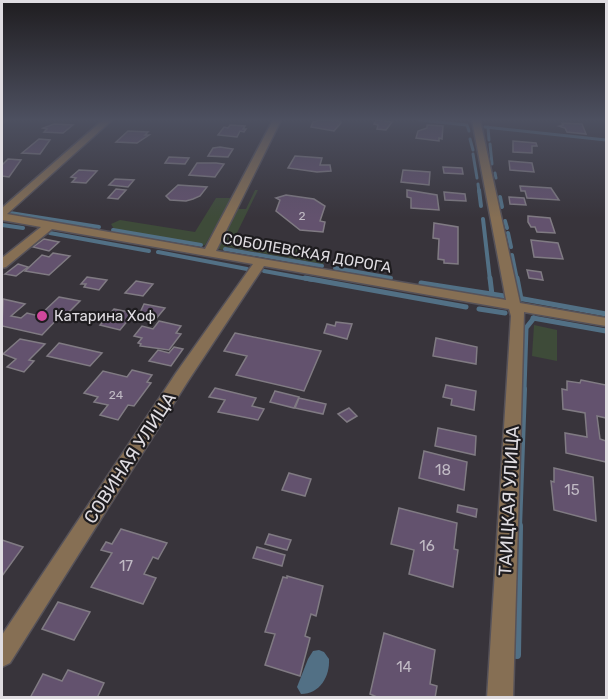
<svg xmlns="http://www.w3.org/2000/svg" width="608" height="699" viewBox="0 0 608 699" font-family="Rubik,sans-serif">
<rect width="100%" height="100%" fill="#38343b"/>
<g fill="#3e4b39">
<path d="M255,190H258L234,239L329,254L323,264L228,247L224,250L219,249L218,247L236,209H246Z"/>
<path d="M216,198H232L205,245L200,246L202,244L114,229L111,224L120,220L195,232Z"/>
<path d="M534,325L557,330V361L532,356Z"/>
</g>
<path fill="#527085" d="M319,650L324,652L329,659C330,676 320,694 301,694L297,687L308,659L313,651Z"/>
<g fill="none" stroke-linecap="round" stroke-linejoin="round">
<g stroke="#527085" stroke-width="3">
<path d="M419,120L467,125L469,131"/>
<path d="M485,127L606,140"/>
<path d="M488,127L489,140"/>
<path d="M470,139L473,150"/>
<path d="M490,144L492,164"/>
<path d="M473,154L477,178"/>
<path d="M495,173L496,178"/>
<path d="M478,184L479,192"/>
</g>
<g stroke="#527085" stroke-width="4">
<path d="M479,190L481,206"/>
<path d="M500,197L502,207"/>
<path d="M10,213L99,227"/>
<path d="M483,219L490,280"/>
<path d="M505,221L507,228"/>
<path d="M2,225L23,228"/>
<path d="M113,230L201,245"/>
<path d="M50,233L149,251"/>
<path d="M508,233L511,247"/>
<path d="M225,249L322,266"/>
<path d="M158,252L247,269"/>
<path d="M512,255L517,280"/>
<path d="M335,268L391,278"/>
<path d="M264,271L313,280"/>
</g>
<g stroke="#527085" stroke-width="5">
<path d="M305,278L466,307"/>
<path d="M490,278L492,295"/>
<path d="M517,278L521,299"/>
<path d="M421,283L504,296"/>
<path d="M518,298L606,314"/>
<path d="M479,309L505,313"/>
<path d="M533,318L606,331"/>
<path d="M524,390L526,328L534,318"/>
</g>
<path stroke="#527085" stroke-width="6" d="M519,528L524,389"/>
<path stroke="#527085" stroke-width="8" d="M517,655L519,526"/>
</g>
<g fill="#63526e" stroke="#807b83" stroke-width="1.5">
<path d="M321,120L340,121L341,123L334,131L311,127L313,122Z"/>
<path d="M376,120L392,122L386,130L377,129L378,125L374,124Z"/>
<path d="M562,123L582,124L586,134L567,132L565,128L559,126L563,125Z"/>
<path d="M54,124L73,125L63,133L44,132L47,129L43,128Z"/>
<path d="M230,125L245,126L243,129H246L244,132L240,131L237,137L218,135L224,127L228,128Z"/>
<path d="M427,125L443,126L442,139L439,138V141L416,138L418,131L427,128Z"/>
<path d="M128,131L148,132L145,135H149L137,143L116,142Z"/>
<path d="M39,139L50,140L40,154L22,153Z"/>
<path d="M513,141L536,143L537,146H532V153L513,152Z"/>
<path d="M213,148L220,147L233,149L228,157L208,156Z"/>
<path d="M295,156L322,158L320,165H330L331,171L317,172L288,168Z"/>
<path d="M169,157L189,158L185,164L165,163Z"/>
<path d="M8,159L21,160L9,177L2,176V165Z"/>
<path d="M509,161L532,163L534,172L510,170Z"/>
<path d="M197,163H216L224,164L215,177L189,175Z"/>
<path d="M443,167L462,168L463,174L444,173Z"/>
<path d="M79,170L97,171L86,183L72,182L76,178L71,177Z"/>
<path d="M403,170L430,172L429,185L401,182Z"/>
<path d="M115,179L134,180L128,187L109,185Z"/>
<path d="M178,185L207,187L200,196L193,199L186,201L170,200L166,196Z"/>
<path d="M520,186L551,188L559,200L527,198L525,191H521Z"/>
<path d="M116,189L126,190L118,199L108,198Z"/>
<path d="M407,190L437,195L439,210L411,208V198L407,197Z"/>
<path d="M444,192L465,194L466,201L445,200Z"/>
<path d="M286,195L314,199L325,206L320,221L325,222L323,232L300,230L276,211L280,200L276,198Z"/>
<path d="M509,197L524,198L526,205L510,204Z"/>
<path d="M528,216L550,218L555,233L537,232L535,227H531L528,222Z"/>
<path d="M434,223L458,227V264L444,263V260L438,259L439,239L433,238Z"/>
<path d="M44,239L59,242L49,251L33,247Z"/>
<path d="M531,240L558,243L563,259L534,257Z"/>
<path d="M53,253L70,256L49,275L25,271L42,255L49,257Z"/>
<path d="M18,264L28,267L16,276L5,274Z"/>
<path d="M527,270L541,272L543,280L529,278Z"/>
<path d="M87,277L107,280L99,290L84,287L86,284H81Z"/>
<path d="M136,281L153,284L143,296L125,293Z"/>
<path d="M59,297L80,301L67,314H62L42,335L2,326L3,299L25,304L11,316L21,318L27,313L39,316Z"/>
<path d="M144,304L165,308L155,320L138,317Z"/>
<path d="M114,309L134,313L120,330L100,325Z"/>
<path d="M159,321L181,326L176,333L181,334L169,350L140,346L141,344L138,343L142,338L134,336L142,326L153,329Z"/>
<path d="M336,322L352,324L347,339L324,333L327,324L335,326Z"/>
<path d="M235,333L321,351L304,391L236,375L247,356L224,351Z"/>
<path d="M436,338L477,347L476,364L433,356Z"/>
<path d="M20,339L45,344L29,360L34,361L24,372L7,367L16,359L3,354Z"/>
<path d="M59,343L102,353L90,366L47,356Z"/>
<path d="M174,347L183,349L171,366L149,361L158,350L169,353Z"/>
<path d="M132,370L152,375L147,382L151,383L134,406L128,405L118,420L100,415L108,405L94,402L98,397L84,393L103,371L127,377Z"/>
<path d="M581,380L606,385V418L597,416L600,439L606,441V462L566,453L565,433L587,437L585,413L563,409L562,389L567,390V381L580,383Z"/>
<path d="M446,385L476,391L474,410L451,405L452,399L443,397Z"/>
<path d="M215,388L256,398L252,406L264,409L258,420L218,412L225,400L209,397Z"/>
<path d="M275,391L299,397L294,408L270,402Z"/>
<path d="M299,398L326,404L323,414L295,408Z"/>
<path d="M349,408L357,416L347,422L338,414Z"/>
<path d="M438,428L476,436L475,455L435,446Z"/>
<path d="M424,451L467,462L464,490L419,478Z"/>
<path d="M554,468L593,477L596,521L554,510L551,481L554,482Z"/>
<path d="M289,473L311,479L305,496L282,490Z"/>
<path d="M458,505L477,509L476,517L457,512Z"/>
<path d="M399,508L457,523L454,549L458,550L453,587L409,574L414,550L391,544Z"/>
<path d="M121,529L167,543L158,559L153,557L144,574L156,578L143,604L91,587L112,553L101,550L106,542L112,544Z"/>
<path d="M269,534L291,540L287,550L265,544Z"/>
<path d="M2,540L23,547L2,576Z"/>
<path d="M257,547L285,555L282,566L253,558Z"/>
<path d="M287,576L323,586L316,616L311,614L305,636L310,638L300,676L265,665L275,634L265,632L283,577L287,578Z"/>
<path d="M58,602L90,612L74,640L42,629Z"/>
<path d="M384,633L435,650L430,684L437,686L435,698H379L370,694Z"/>
<path d="M68,670L104,683L97,698H30L43,674L62,681Z"/>
</g>
<g fill="none" stroke-linecap="round" stroke-linejoin="round">
<defs>
<g id="minor">
<path d="M2,120H7L2,123Z"/>
<path d="M103,120H112L7,214L205,249L273,120H281L216,251L506,300L472,120H480L520,303L606,318V326L524,312L513,698H487L511,316L509,309L264,266L188,381L10,663L2,667V635L176,373L253,264L52,229L6,267L2,268V258L41,227L2,220V208Z"/>
</g>
</defs>
<use href="#minor" stroke="#565259" stroke-width="3"/>
<use href="#minor" fill="#866f54" fill-rule="evenodd"/>
</g>
<linearGradient id="sky" x2="0" y2="1"><stop stop-color="#1f1d20"/><stop offset="0.55" stop-color="#4d5060"/><stop offset="1" stop-color="#4d5060" stop-opacity="0"/></linearGradient>
<rect width="608" height="218" fill="url(#sky)"/>
<circle fill="#d1479c" stroke="#1e1c1f" stroke-width="2" cx="42" cy="316" r="6"/>
<g text-anchor="middle" dominant-baseline="central" stroke-width="4.5" stroke-linejoin="round" paint-order="stroke">
<g font-size="12" fill="#c0bac4">
<text x="302" y="216">2</text>
<text x="116" y="395">24</text>
</g>
<g font-size="15" fill="#dfdce1" stroke="#1e1c1f">
<text transform="translate(307 253) rotate(10)">СОБОЛЕВСКАЯ ДОРОГА</text>
</g>
<g font-size="15" fill="#dfdce1" stroke="#1e1c1f" text-anchor="start">
<text x="54" y="316">Катарина Хоф</text>
</g>
<g font-size="15" fill="#c0bac4">
<text x="443" y="470">18</text>
<text x="572" y="490">15</text>
<text x="427" y="546">16</text>
<text x="126" y="566">17</text>
<text x="404" y="667">14</text>
</g>
<g font-size="18" fill="#dfdce1" stroke="#1e1c1f">
<text transform="translate(130 458) rotate(-57)">СОВИНАЯ УЛИЦА</text>
<text transform="translate(509 501) rotate(-87)">ТАИЦКАЯ УЛИЦА</text>
</g>
</g>
<rect width="608" height="699" fill="none" stroke="#dfdce1" stroke-width="6"/>
</svg>
